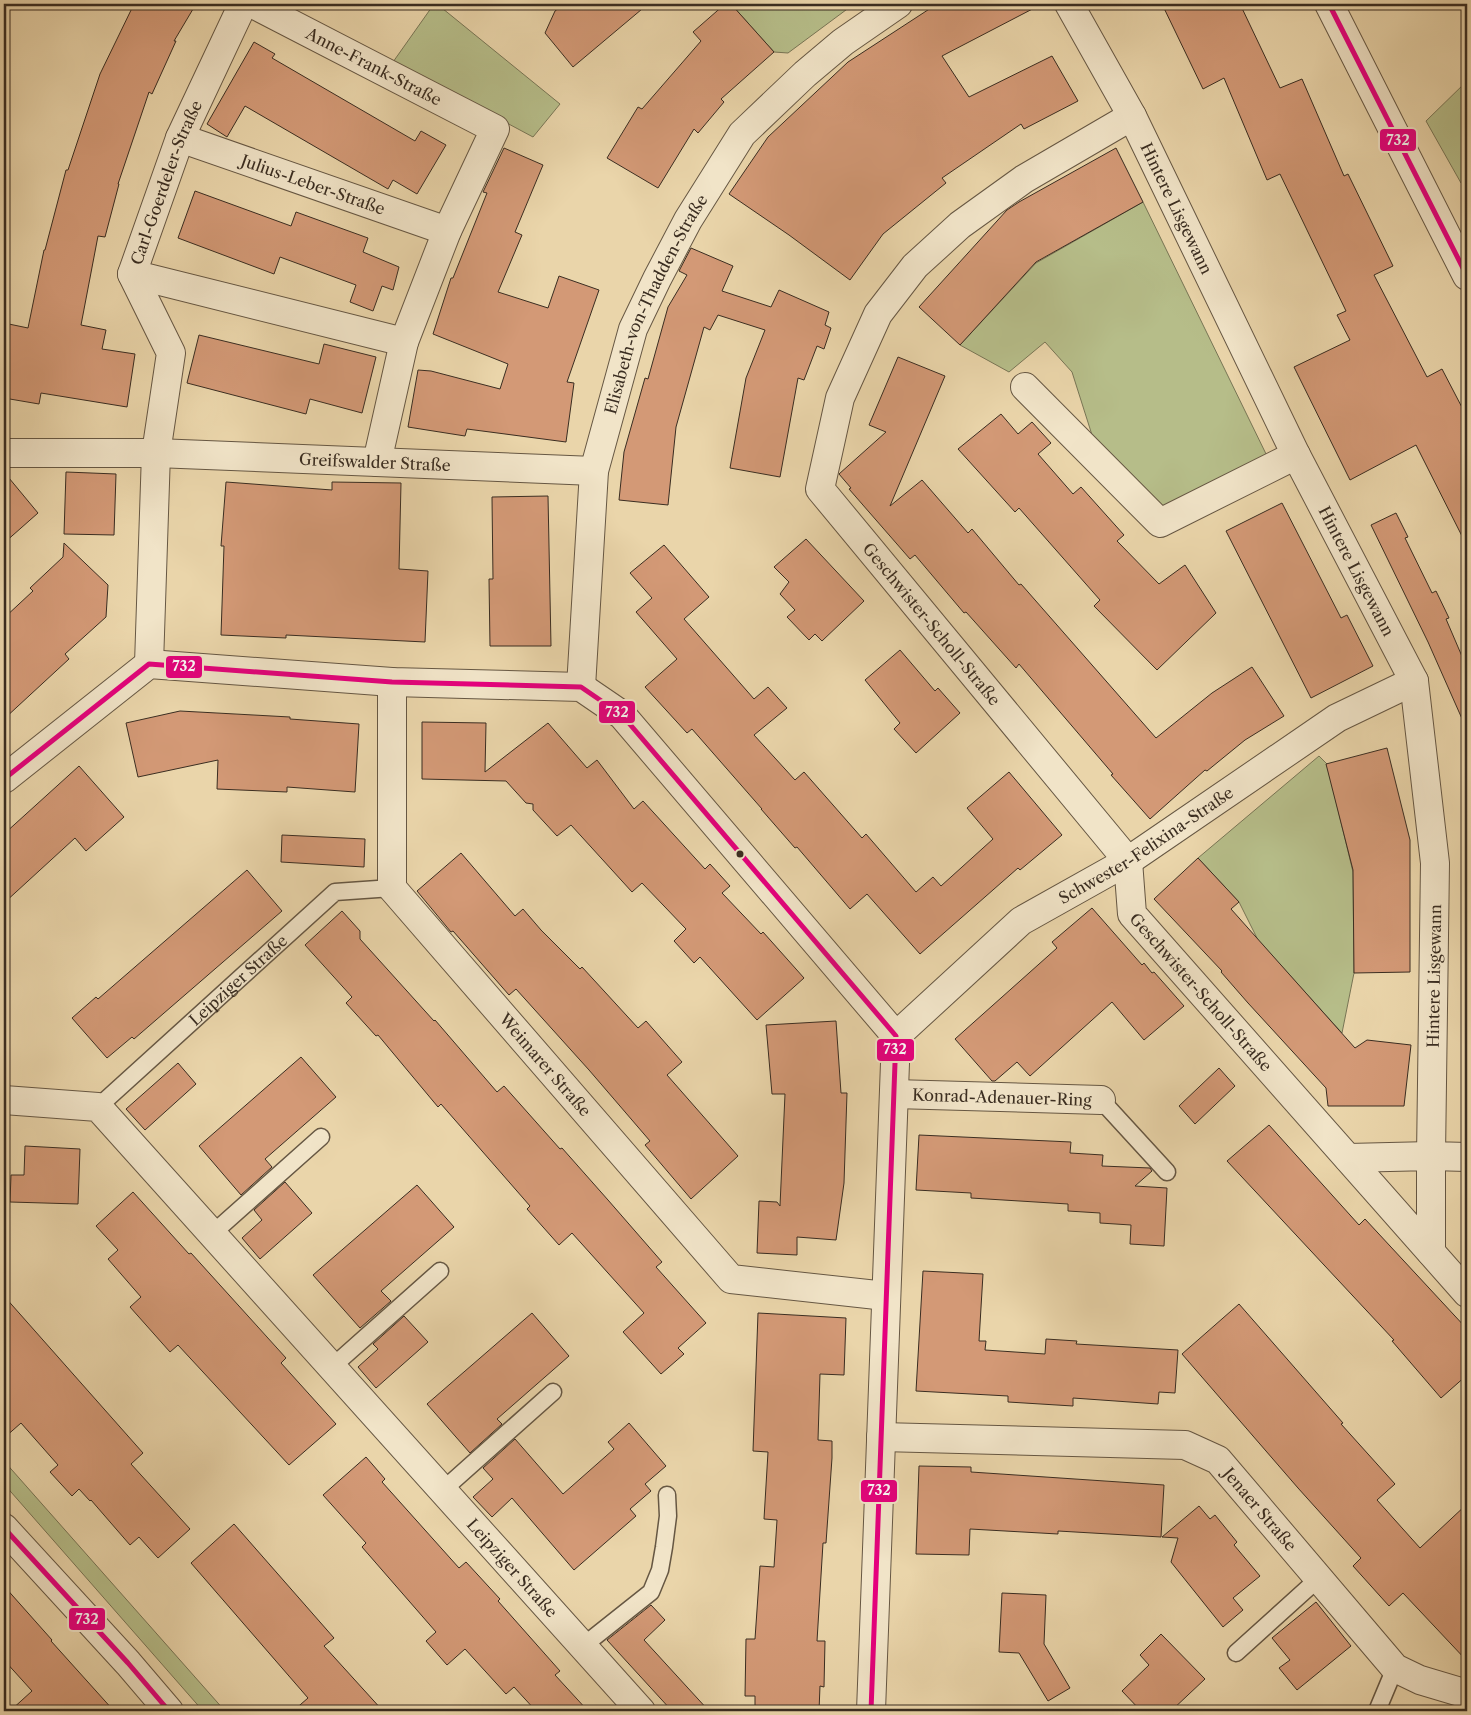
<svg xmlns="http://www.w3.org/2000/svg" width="1471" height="1715" viewBox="0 0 1471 1715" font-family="'Libre Caslon Text',serif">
<rect width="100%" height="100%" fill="#ead5aa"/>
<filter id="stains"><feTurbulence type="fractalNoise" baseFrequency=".004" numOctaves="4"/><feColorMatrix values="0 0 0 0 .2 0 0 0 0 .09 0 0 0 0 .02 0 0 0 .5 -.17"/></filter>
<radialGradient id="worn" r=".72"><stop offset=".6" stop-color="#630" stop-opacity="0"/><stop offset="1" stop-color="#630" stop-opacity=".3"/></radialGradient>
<g fill="#b6bd89" stroke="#787555">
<path d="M434,4H437L560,104L533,137L393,62Z"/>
<path d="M731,4H854L788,53L774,52Z"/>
<path d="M1467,81V177L1461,183L1426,121Z"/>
<path d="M1143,202L1268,458L1156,509L1092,435L1072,372L1045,342L1009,372L960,345L1036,263Z"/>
<path d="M1319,756L1327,764L1353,872L1354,973L1342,1033L1258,940L1239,902L1198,858Z"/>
<path d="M4,1461L225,1711H203L4,1484Z"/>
</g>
<g fill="#d39976" stroke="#3a2d21">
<path d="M134,4H196L174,41H176L152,94L149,92L118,184H119L105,237L98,236L81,325L106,330L102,349L135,354L127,407L41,393L39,404L4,398V323L28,328L44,250H45L66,170H68L100,74Z"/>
<path d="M564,4H648L573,67L545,33L555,11Z"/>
<path d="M725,4H731L774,52L721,99L724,102L698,133L694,129L658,188L607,158L638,107L642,109L701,41L693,32Z"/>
<path d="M937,4H1042L942,56L969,97L1052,56L1078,101L1024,129L1021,124L942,178L946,183L883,234L850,280L789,235L729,194L768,137L848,62Z"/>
<path d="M1162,4H1240L1280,88L1302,79L1344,176L1348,174L1393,266L1374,275L1427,377L1442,369L1467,417V546L1416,445L1350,480L1294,367L1350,340L1337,315L1346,311L1280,174L1267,180L1224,78L1203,89Z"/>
<path d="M254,42L275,54L272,58L415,141L421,131L446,145L417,194L393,180L388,189L245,106L227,137L207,124Z"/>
<path d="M504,148L543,165L515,232L522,235L498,292L548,308L559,276L599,290L567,382L574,383L566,442L467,429L465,436L408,427L418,370L431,371L500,389L508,364L433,334L451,278H453L487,193L483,192Z"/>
<path d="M1116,148L1143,202L1036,262L960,345L919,307L1007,210L1019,202Z"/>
<path d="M195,191L291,226L296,212L368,238L363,252L399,267L393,290L382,286L373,311L350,302L356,285L280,257L274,274L178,238Z"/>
<path d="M691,248L733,266L722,291L771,307L779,290L829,312L825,325L831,328L824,349L817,346L804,380L798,378L780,477L730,468L746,378L765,330L718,315L710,330L704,327L676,427L668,505L619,500L624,452L645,378L648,379L668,307L687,275L679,271Z"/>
<path d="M199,335L319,364L324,344L376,357L362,413L310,399L306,414L187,383Z"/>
<path d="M898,357L945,376L890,506L922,480L968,533L972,529L1019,585L1021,584L1156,738L1212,693L1252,667L1284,716L1245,740L1207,771L1205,770L1150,819L1111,775L1113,774L1019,664L1016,668L966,612L964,613L915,555L910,559L849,489L851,488L839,474L886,432L869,425Z"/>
<path d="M1001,414L1018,434L1032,422L1051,443L1038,454L1073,494L1081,487L1124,535L1117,541L1159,584L1185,565L1216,613L1157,670L1094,606L1100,600L1019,508L1015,512L958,449Z"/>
<path d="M4,472L38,513L4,543Z"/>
<path d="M66,472L116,474L114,535L64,534Z"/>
<path d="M226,482L332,490V482L401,483L399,569L428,571L425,642L286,635V638L221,635L224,546H221Z"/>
<path d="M548,496L551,646H490L489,579H493L492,497Z"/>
<path d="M1282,503L1341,618L1347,615L1373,666L1311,698L1226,531Z"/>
<path d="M1396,513L1408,537L1405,538L1432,593L1436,591L1449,618L1446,619L1467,668V730L1428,642L1371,525Z"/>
<path d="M806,539L864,601L822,641L815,634L809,640L787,617L795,610L780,594L789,582L774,567Z"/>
<path d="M64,543L108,585L106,617L65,654L69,659L4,719V618L33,591L30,588L63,557Z"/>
<path d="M664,545L709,597L684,619L754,699L768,687L787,708L754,735L795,780L804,772L862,838L866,834L916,892L933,877L941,886L993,839L967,808L1009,772L1062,835L1020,870L1018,868L920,954L867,894L850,909L797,847L795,848L761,809H762L692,729L687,733L645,687L677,659L636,612L652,598L630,573Z"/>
<path d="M900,650L935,691L938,688L960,713L916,753L894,729L900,723L865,680Z"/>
<path d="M180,711L290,717V719L359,724L355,792L287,787V792L217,789L218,760L138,777L126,723Z"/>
<path d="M422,722L486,723L485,772L548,723L587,768L597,760L634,809L643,801L705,869L710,864L730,886L722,893L761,934L763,932L804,978L757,1020L700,957L694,963L674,941L686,929L642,883L632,892L571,825L557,836L533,810V804L526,803L506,781L422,779Z"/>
<path d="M1387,748L1410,840V972L1354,973L1353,870L1326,764Z"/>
<path d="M79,766L124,817L86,851L75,838L4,903V834Z"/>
<path d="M282,835L365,839L364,867L281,862Z"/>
<path d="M461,853L515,916L523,909L541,930L580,969L582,967L638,1028L646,1021L682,1062L667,1075L738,1156L691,1199L645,1145L650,1141L589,1070L516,989L509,995L453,931L451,932L417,891Z"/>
<path d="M1198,858L1239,902L1231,909L1355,1048L1367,1040L1411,1045L1404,1106H1328L1326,1088L1248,1003L1221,972L1222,971L1154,899Z"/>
<path d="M247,870L282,911L134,1039L132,1037L107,1058L72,1018L96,997L98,999Z"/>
<path d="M1092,908L1142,965L1144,963L1152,973L1154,972L1184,1006L1144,1040L1112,1002L1030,1076L1017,1062L995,1081H992L955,1039L1057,948L1052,942Z"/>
<path d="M342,911L360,931V939L434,1021L435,1020L497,1092L504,1086L560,1149L562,1148L608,1200L662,1262L656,1267L706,1323L678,1348L684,1354L661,1374L623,1332L644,1313L572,1233L559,1245L527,1209L530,1206L441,1104L438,1107L378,1035L376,1036L346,1003L352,997L305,945Z"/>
<path d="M836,1021L841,1093H847L844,1183L836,1240L797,1237V1255L757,1253L759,1201L777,1202L780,1206L785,1094H772L766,1025Z"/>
<path d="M301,1057L336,1097L265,1159L272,1167L241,1195L199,1146Z"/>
<path d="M178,1063L196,1084L145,1130L126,1109Z"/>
<path d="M1219,1068L1235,1086L1195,1124L1179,1106Z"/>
<path d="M1269,1125L1359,1225L1365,1219L1467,1329V1375L1441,1398L1392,1341L1394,1340L1227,1161Z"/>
<path d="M919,1135L1071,1142L1070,1153L1103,1155L1102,1166L1150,1168L1152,1171L1135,1186L1167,1188L1164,1246L1130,1244L1131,1225L1100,1223V1213L1068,1211V1204L971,1198V1193L916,1190Z"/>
<path d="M25,1146L80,1149L78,1204L10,1202L11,1175H24Z"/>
<path d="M285,1182L312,1213L260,1259L242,1238L262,1220L254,1210Z"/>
<path d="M417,1185L454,1227L381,1291L391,1301L360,1328L313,1275Z"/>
<path d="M133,1192L189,1254L191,1253L286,1358L281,1363L336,1424L289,1465L178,1345L170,1352L130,1307L141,1297L108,1259L118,1250L96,1226Z"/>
<path d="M923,1271L983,1274L979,1341H986L985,1350L1045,1354L1046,1339L1077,1341L1076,1344L1178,1350L1175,1393L1159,1392L1158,1404L1073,1398V1406L1008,1402V1396L916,1391Z"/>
<path d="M4,1296L143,1453L131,1464L190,1529L158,1558L139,1537L130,1545L91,1500L90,1501L79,1489L72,1496L50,1472L58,1465L21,1423L4,1438Z"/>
<path d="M1239,1304L1343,1423L1341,1424L1395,1484L1377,1500L1420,1548L1467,1504V1661L1403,1593L1389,1606L1353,1566L1361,1558L1298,1488L1182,1354Z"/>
<path d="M532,1313L569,1356L497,1419L502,1424L470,1453L427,1404Z"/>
<path d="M758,1313L846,1318L844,1375L820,1374L818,1440L832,1441V1458L826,1543H823L817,1641H825L824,1687L820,1686L819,1711H755V1696H745L746,1639H755L760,1566L774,1567L777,1520L764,1519L768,1452L753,1451Z"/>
<path d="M404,1316L428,1342L376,1388L358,1367L378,1349L373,1344Z"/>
<path d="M629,1423L666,1466L645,1484L651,1491L630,1509L636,1516L574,1570L512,1498L492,1517L473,1497L493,1479L483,1468L515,1439L563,1494L614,1449L608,1442Z"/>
<path d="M366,1457L385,1479L382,1482L459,1568L466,1562L500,1599L498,1601L560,1671L555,1675L588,1711H536L514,1687L506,1694L465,1649L447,1665L426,1641L436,1632L362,1547L366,1543L323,1495Z"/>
<path d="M919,1466L971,1467V1472L1164,1485L1161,1537L1058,1531V1534L970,1529L969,1555L916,1554Z"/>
<path d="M1199,1506L1210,1519L1215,1515L1237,1542L1234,1545L1260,1576L1233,1598L1243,1610L1223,1627L1171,1562L1178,1538L1162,1537Z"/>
<path d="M234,1524L334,1638L324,1646L383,1711H293L308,1698L191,1563Z"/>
<path d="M4,1586L52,1640L51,1641L114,1711H10L32,1691L4,1660Z"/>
<path d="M1002,1593L1046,1595L1044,1644L1070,1688L1048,1701L1019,1653L999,1652Z"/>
<path d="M1316,1602L1351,1646L1297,1690L1279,1668L1290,1660L1272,1638Z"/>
<path d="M651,1605L665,1620L644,1640L709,1711H672L607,1640Z"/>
<path d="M1161,1634L1205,1679L1171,1711H1141L1122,1691L1149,1665L1140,1655Z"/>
</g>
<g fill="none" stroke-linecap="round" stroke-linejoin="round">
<defs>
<g id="service">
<path d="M1101,1100L1167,1172"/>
<path id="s1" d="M98,1107L335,892L392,888"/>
<path d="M212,1234L321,1137"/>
<path d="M332,1367L440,1271"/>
<path d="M443,1490L553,1392"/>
<path d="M583,1646L651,1592L660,1570L664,1547L668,1516L667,1495"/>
<path d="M1236,1653L1319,1578"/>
<path d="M1377,1711L1395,1668"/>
</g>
<g id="minor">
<path id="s2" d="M253,4L495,129L447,231L404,342L377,462"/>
<path id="s3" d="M1069,4L1132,116L1296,455L1414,681L1435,863L1431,1156L1467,1157"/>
<path id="s4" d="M1132,116L1024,179L960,225L915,266L878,314L840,398L820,489L1128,861L1132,914L1467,1293"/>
<path id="s5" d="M180,138L447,231"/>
<path d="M132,274L404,342"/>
<path d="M1025,387L1160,523L1296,455"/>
<path id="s6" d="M4,453H156L594,471"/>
<path id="s7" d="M149,664L156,453L171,353L132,274L180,138L243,4"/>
<path id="s8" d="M392,682V888L731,1279L886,1296"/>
<path id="s9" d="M581,687L594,471L633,329L657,279L688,220L742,134L805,74L843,42L898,4"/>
<path d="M4,779L149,664L392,682L581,687L622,715L896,1036L871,1711"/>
<path id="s10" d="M896,1036L1021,921L1128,861L1337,718L1414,681"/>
<path id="s11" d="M894,1094L1101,1100"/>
<path id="s12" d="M4,1100L98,1107L641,1711"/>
<path d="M1348,1158L1431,1156V1252"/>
<path id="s13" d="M881,1437L1185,1445L1218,1460L1395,1668L1420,1680L1467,1694"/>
<path d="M4,1528L128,1663L169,1711"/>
</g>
<path id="tertiary" d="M1329,4L1467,276"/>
</defs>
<use href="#service" stroke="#665743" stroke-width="19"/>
<use href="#minor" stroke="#665743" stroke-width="30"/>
<use href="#tertiary" stroke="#665743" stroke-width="30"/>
<use href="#service" stroke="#f1e4c8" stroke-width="16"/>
<use href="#minor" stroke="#f1e4c8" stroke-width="28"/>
<use href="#tertiary" stroke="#f1e4c8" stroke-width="28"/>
<defs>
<g id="bus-1">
<path d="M1329,4L1467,276"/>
<path d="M4,779L149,664L392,682L581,687L622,715L896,1036L871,1711"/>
<path d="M4,1528L128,1663L169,1711"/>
</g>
</defs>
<use href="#bus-1" stroke="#f1e4c8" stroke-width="9"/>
<use href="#bus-1" stroke="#e5007d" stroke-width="5"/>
</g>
<circle fill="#3a2d21" stroke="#f1e4c8" stroke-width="2" cx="740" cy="854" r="4.5"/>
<g text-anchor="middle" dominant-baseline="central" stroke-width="4" stroke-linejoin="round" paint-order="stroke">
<g font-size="16" fill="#3a2d21" stroke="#f1e4c8">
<text stroke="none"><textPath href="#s2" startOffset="136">Anne-Frank-Straße</textPath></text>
<text stroke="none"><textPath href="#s7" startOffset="498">Carl-Goerdeler-Straße</textPath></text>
<text stroke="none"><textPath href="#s5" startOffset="141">Julius-Leber-Straße</textPath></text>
<text stroke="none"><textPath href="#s3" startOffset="231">Hintere Lisgewann</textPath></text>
<text stroke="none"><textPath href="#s9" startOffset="395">Elisabeth-von-Thadden-Straße</textPath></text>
<text stroke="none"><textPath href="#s6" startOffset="371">Greifswalder Straße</textPath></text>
<text stroke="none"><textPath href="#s3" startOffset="636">Hintere Lisgewann</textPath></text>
<text stroke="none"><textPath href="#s4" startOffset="686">Geschwister-Scholl-Straße</textPath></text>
<text stroke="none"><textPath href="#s10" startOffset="316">Schwester-Felixina-Straße</textPath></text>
<text transform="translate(1434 976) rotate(-89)">Hintere Lisgewann</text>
<text stroke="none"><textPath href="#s1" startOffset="189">Leipziger Straße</textPath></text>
<text stroke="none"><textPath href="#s4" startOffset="1151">Geschwister-Scholl-Straße</textPath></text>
<text stroke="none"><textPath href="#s8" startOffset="440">Weimarer Straße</textPath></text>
<text stroke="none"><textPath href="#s11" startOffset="108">Konrad-Adenauer-Ring</textPath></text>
<text stroke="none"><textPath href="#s13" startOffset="405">Jenaer Straße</textPath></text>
<text stroke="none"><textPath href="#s12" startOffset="714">Leipziger Straße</textPath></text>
</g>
</g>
<g stroke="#f1e4c8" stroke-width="2">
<rect x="1379" y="128" width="38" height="24" rx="5" fill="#e5007d"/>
<rect x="165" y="655" width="38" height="24" rx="5" fill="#e5007d"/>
<rect x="598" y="700" width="38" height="24" rx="5" fill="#e5007d"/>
<rect x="876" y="1038" width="39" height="24" rx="5" fill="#e5007d"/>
<rect x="860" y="1479" width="38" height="24" rx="5" fill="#e5007d"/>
<rect x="68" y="1607" width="38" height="24" rx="5" fill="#e5007d"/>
</g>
<g font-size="14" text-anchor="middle" font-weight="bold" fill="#fff">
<text x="1398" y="145">732</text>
<text x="184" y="671">732</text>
<text x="617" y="717">732</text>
<text x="895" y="1054">732</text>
<text x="879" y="1495">732</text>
<text x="87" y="1624">732</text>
</g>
<rect width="1471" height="1715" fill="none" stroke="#ead5aa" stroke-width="20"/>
<rect x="5" y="5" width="1461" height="1705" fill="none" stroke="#3a2d21" stroke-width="2.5"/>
<rect x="10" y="10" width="1451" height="1695" fill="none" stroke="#3a2d21"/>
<rect width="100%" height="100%" filter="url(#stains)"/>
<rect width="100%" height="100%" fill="url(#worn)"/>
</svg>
